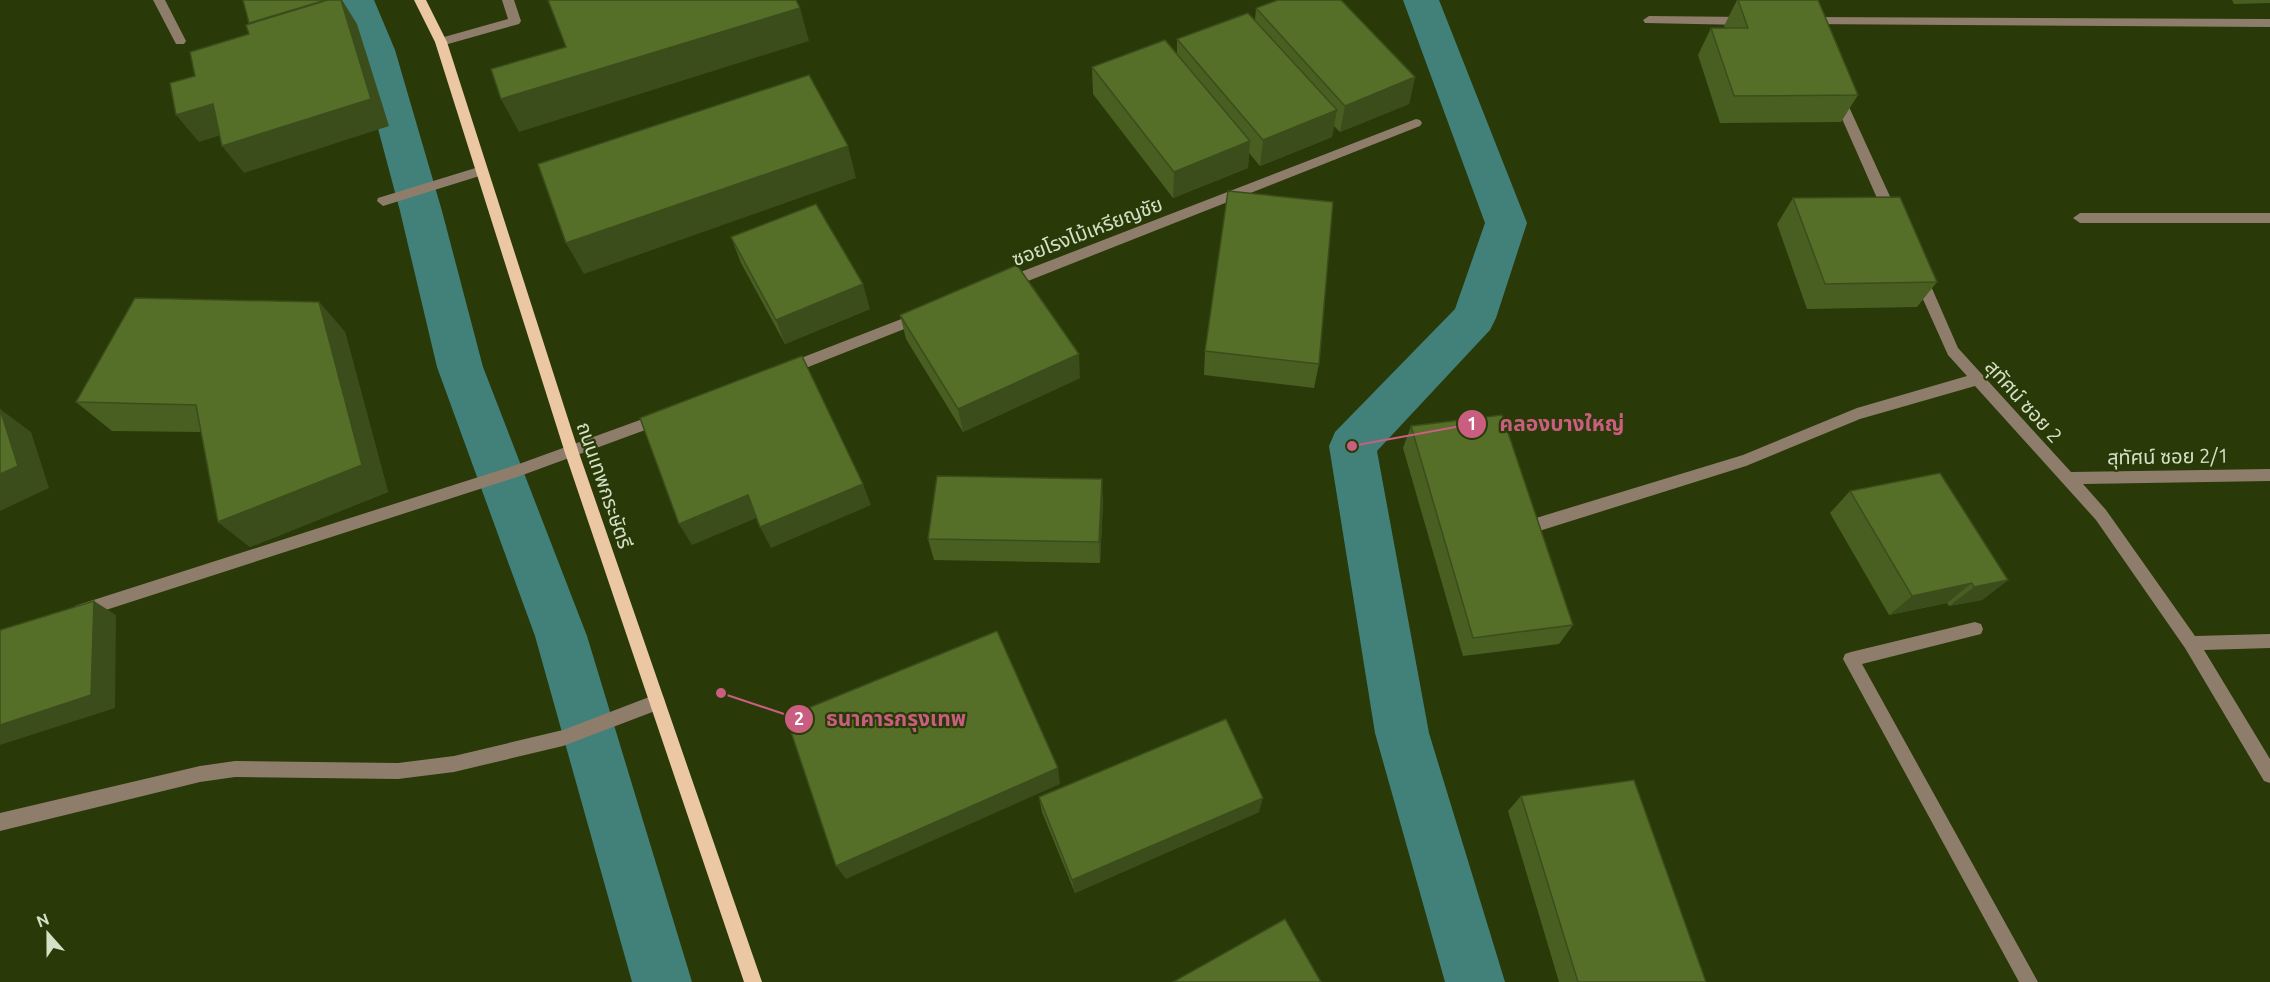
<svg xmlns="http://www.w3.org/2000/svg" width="2270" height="982" viewBox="0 0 2270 982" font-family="Ubuntu,'Noto Sans Thai',sans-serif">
<rect width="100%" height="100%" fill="#293908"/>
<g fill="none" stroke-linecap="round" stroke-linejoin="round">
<g fill="#41817a" fill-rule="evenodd">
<path d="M338,0H374L395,50L442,211L483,367L587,636L692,982H632L535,636L437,367L400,211L357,50Z"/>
<path d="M1403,0H1439L1527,223L1496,318L1490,330L1377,451L1429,733L1505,982H1445L1375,733L1329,446L1335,432L1455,309L1485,223Z"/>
</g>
<g fill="#8f7d6c" fill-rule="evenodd">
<path d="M153,0H165L186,41L184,44H176Z"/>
<path d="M502,0H514L521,21L519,24L441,46L437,45V39L508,19Z"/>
<path d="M1649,16L1745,17L1751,21L1745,25L1645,23L1643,20Z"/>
<path d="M1808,17L2270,19V27L1804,24L1802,21Z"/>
<path d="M1838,92L1844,96L1898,214L1896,217H1886L1884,214L1832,96Z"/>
<path d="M1416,119L1420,120L1422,123L1420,126L1010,288H1000L998,284L1000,280Z"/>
<path d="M482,166L486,168L488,171L486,174L383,206L377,201L378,198Z"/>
<path d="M2080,213H2270V223H2080L2073,218Z"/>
<path d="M1920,272L1927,277L1958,348L2071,472L2270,469V481L2083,484L2106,510L2195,636L2270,634V648L2204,650L2270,759V783L2264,781L2185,648L2096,520L1975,386L1860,419L1746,466L1536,532L1531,530L1528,525L1531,520L1536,518L1743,455L1857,408L1967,376L1948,355L1913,277Z"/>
<path d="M922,311L927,312L929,316L927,320L793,373H783L781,369L783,365Z"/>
<path d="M662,412L667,414L669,418L667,422L520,476L81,618L75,616L73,611L75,606L81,604L519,464Z"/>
<path d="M1975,622L1981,624L1983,629L1981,634L1862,664L2038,982H2019L1843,659L1845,654L1851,652Z"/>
<path d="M657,694L663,696L665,702L663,708L563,746L454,772L398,779L235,777L200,782L0,831V813L200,766L235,761L398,763L454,756L563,730Z"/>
</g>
<path fill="#ecc7a4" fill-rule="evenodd" d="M414,0H426L447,42L579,453L762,982H744L565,453L435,42Z"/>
</g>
<g fill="#495f22">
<path d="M1737,0H1818L1858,95L1841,122L1720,123L1698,55L1711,28H1725L1724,26Z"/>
<path d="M2232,0H2270V3L2234,4Z"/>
<path d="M1256,8L1415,77L1409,104L1340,132L1334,126L1332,137L1260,166L1249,153L1248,168L1173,198L1093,94L1092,67L1177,54V39L1255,20Z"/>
<path d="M1793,198L1937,282L1917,307L1807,309L1777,224Z"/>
<path d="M731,237L870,309L785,344L741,263Z"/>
<path d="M319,302L345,332L388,492L250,547L218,522L201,432L112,431L76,402Z"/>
<path d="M900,315L1080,378L963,432L906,339Z"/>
<path d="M1205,351L1319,364L1314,388L1204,375Z"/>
<path d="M1411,426L1573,625L1559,644L1463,656L1403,448Z"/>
<path d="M1850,491L2008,580L1982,600L1949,606L1947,603L1889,615L1830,513Z"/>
<path d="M1103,501L1100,563L934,560L928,539Z"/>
<path d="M1521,796L1706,982H1559L1508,811Z"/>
<path d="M1039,797L1259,812L1075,893L1042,812Z"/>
</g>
<g fill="#3c4d1c">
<path d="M341,0H342L357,24L389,126L244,173L222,146Z"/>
<path d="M800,8L809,41L519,132L501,99Z"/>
<path d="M1415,77L1409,104L1340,132L1345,106Z"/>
<path d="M213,104L234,131L199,142L176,115Z"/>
<path d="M1337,110L1332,137L1260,166L1263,140Z"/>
<path d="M1250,141L1248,168L1173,198L1174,172Z"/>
<path d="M848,146L856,178L584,274L566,243Z"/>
<path d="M863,284L870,309L785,344L776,320Z"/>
<path d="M319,302L345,332L388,492L250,547L218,522Z"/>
<path d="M1079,354L1080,378L963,432L958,409Z"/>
<path d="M0,409L31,432L49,488L0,511Z"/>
<path d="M1102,479L1103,501L1100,563L1099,542Z"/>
<path d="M863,484L871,505L771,548L760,527Z"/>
<path d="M748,495L759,517L692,545L679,524Z"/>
<path d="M2008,580L1982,600L1949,606L1974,587Z"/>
<path d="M1972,583L1947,603L1889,615L1912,596Z"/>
<path d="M94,601L116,615L115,708L0,745V725Z"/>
<path d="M1058,768L1060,784L846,879L836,866Z"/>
<path d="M1263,798L1259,812L1075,893L1072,880Z"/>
</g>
<g fill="#556e28" stroke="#3c4d1c" stroke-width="1.5">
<path d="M243,0H326L249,23Z"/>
<path d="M328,0H341L371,99L222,146L213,104L176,115L170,83L195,76L190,52L249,34L246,25Z"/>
<path d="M548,0H796L800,8L501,99L491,69L566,47Z"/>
<path d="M1278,0H1341L1415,77L1345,106L1256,8Z"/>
<path d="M1738,0H1818L1858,95L1734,96L1711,28H1748Z"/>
<path d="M1248,13L1337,110L1263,140L1177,39Z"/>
<path d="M1165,40L1250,141L1174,172L1092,67Z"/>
<path d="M809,75L848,146L566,243L538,164Z"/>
<path d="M1228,191L1333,202L1319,364L1205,351Z"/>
<path d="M1900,197L1937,282L1825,284L1793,198Z"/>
<path d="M816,204L863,284L776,320L731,237Z"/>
<path d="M1017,265L1079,354L958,409L900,315Z"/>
<path d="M135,298L319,302L362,465L218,522L196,405L76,402Z"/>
<path d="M802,356L863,484L760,527L748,495L679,524L640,418Z"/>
<path d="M0,409L18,466L0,474Z"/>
<path d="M1502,415L1573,625L1473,638L1411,426Z"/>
<path d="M1940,473L2008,580L1974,587L1972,583L1912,596L1850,491Z"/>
<path d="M937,476L1102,479L1099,542L928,539Z"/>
<path d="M94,601L91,695L0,725V630Z"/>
<path d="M997,631L1058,768L836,866L786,717Z"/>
<path d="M1226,719L1263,798L1072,880L1039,797Z"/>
<path d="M1634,780L1706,982H1578L1521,796Z"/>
<path d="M1285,919L1321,982H1173Z"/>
</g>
<g text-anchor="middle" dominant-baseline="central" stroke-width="4.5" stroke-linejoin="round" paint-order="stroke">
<g font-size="20" fill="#d5e1c7" stroke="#293908">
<text transform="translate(1087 231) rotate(-21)">ซอยโรงไม้เหรียญชัย</text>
<text transform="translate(2024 401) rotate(48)">สุทัศน์ ซอย 2</text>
<text transform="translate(2168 456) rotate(-1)">สุทัศน์ ซอย 2/1</text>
<text transform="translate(605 485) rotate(71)">ถนนเทพกระษัตรี</text>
</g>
</g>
<path fill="none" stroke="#c95e81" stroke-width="2" d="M1352 446L1472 424M721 693L799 719"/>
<g fill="#c95e81" stroke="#293908" stroke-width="2">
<circle cx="1352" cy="446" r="6"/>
<circle cx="721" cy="693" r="6"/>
<circle cx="1472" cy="424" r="15"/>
<circle cx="799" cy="719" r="15"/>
</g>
<g font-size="18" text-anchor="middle" font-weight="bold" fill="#fff">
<text x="1472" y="430">1</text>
<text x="799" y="725">2</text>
</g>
<g font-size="21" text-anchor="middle" font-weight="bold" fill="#c95e81" stroke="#293908" stroke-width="4.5" stroke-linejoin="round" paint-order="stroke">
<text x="1562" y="431">คลองบางใหญ่</text>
<text x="896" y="726">ธนาคารกรุงเทพ</text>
</g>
<g transform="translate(48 934) rotate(339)" stroke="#293908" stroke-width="4.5" paint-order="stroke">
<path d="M0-4.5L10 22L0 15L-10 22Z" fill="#d5e1c7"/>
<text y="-9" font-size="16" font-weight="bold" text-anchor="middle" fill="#d5e1c7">N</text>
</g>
</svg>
